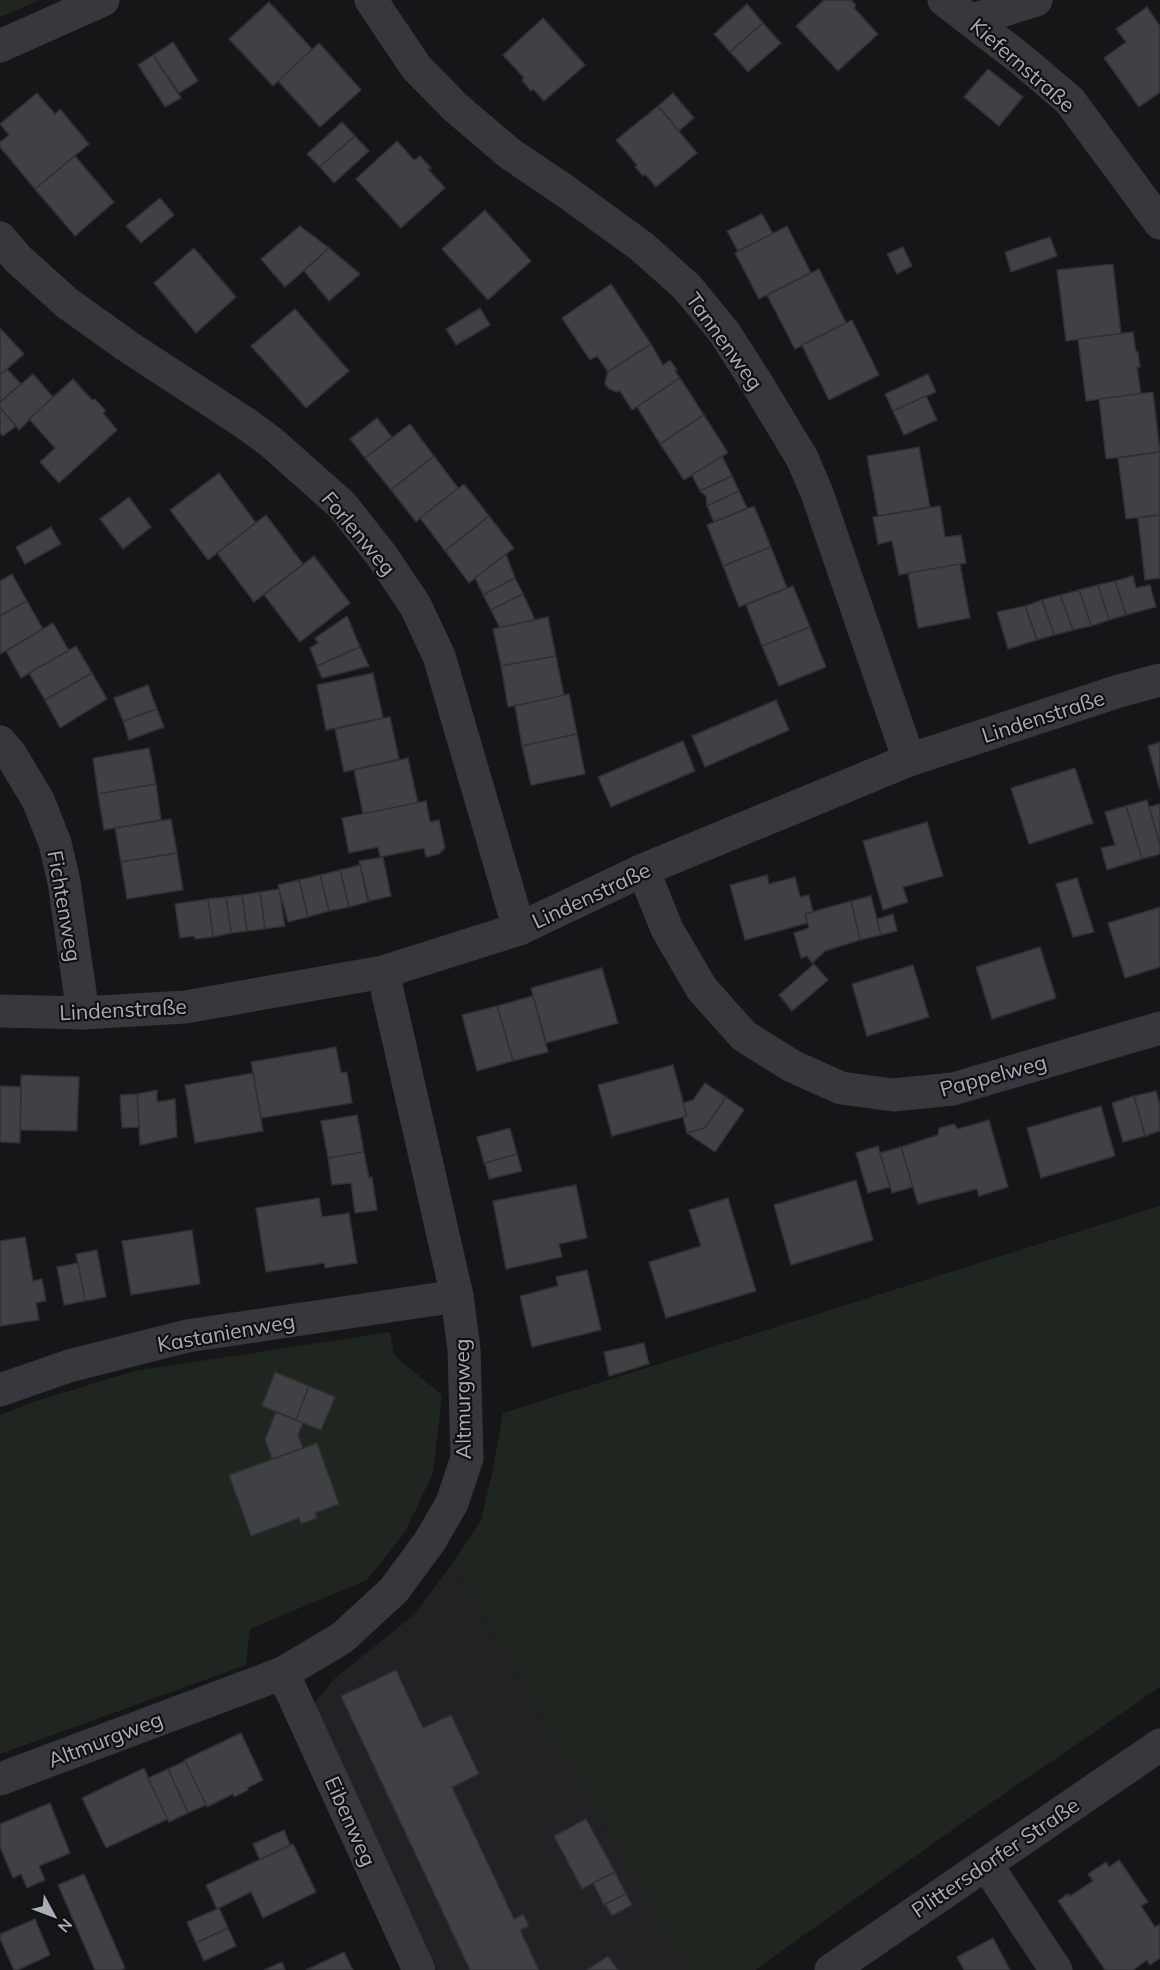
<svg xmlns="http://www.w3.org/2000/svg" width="1160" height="1970" viewBox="0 0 1160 1970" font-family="Mulish,sans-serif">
<rect width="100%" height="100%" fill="#161618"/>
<path fill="#222225" d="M452,1564L688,1970H437L314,1703L334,1679L415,1614Z"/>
<g fill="#1e261f">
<path d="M0,0H40L0,17Z"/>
<path d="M1160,1206V1687L969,1818L755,1970H688L452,1564L481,1520L493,1469L503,1413Z"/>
<path d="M390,1332L394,1355L442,1395L433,1473L405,1532L367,1580L250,1629L246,1665L0,1754V1415L30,1403L134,1371Z"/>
</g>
<g fill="#404145" stroke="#303034" stroke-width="1.5">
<path d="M824,0H851L856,5L854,8L878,34L838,71L796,26Z"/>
<path d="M269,2L313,50L273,86L229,39Z"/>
<path d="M747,4L763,23L730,52L714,34Z"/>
<path d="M1147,7L1160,26V92L1139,107L1104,58L1126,42L1116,29Z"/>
<path d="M543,18L585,65L544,101L533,89L531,91L522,80L524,78L503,55Z"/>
<path d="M763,23L781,43L748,72L730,52Z"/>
<path d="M173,42L198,81L179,93L153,55Z"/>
<path d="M319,43L361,90L320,127L278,81Z"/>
<path d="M153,55L181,98L165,107L138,65Z"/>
<path d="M988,69L1023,97L999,126L964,97Z"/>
<path d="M37,93L55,114L60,109L89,144L35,189L0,147V142L9,135L0,124Z"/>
<path d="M673,93L694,118L679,131L658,106Z"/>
<path d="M658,106L697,153L656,187L645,174L643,176L635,167L637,165L616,140Z"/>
<path d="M342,122L355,136L320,167L307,154Z"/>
<path d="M355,136L369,151L334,183L320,167Z"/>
<path d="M397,141L414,160L420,156L431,168L428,169L445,188L401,228L356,179Z"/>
<path d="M75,156L114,202L75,236L35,189Z"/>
<path d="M160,198L174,215L141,243L126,226Z"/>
<path d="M485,210L531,261L488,300L442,249Z"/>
<path d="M762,214L773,234L738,251L727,231Z"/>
<path d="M300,226L329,248L285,287L261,259Z"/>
<path d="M787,226L811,273L759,299L735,253Z"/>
<path d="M1050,237L1057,256L1011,272L1005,252Z"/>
<path d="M903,247L912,266L897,274L887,254Z"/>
<path d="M194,248L236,297L196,333L154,283Z"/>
<path d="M329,248L360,274L329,301L304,271Z"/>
<path d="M1113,264L1121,334L1066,341L1057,270Z"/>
<path d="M819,269L846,323L795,349L767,295Z"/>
<path d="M611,284L651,344L608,372L597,356L590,360L562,318Z"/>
<path d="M480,308L490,325L456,345L446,329Z"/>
<path d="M295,309L349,371L306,408L251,346Z"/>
<path d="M852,320L879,375L829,400L802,345Z"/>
<path d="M0,328L24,354L0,375Z"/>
<path d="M1133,332L1136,352H1138L1140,367H1137L1141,394L1086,401L1078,339Z"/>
<path d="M651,344L663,365L670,360L677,370L675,371L680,378L632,410L620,391L616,392L609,389L605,384L606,378L608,372Z"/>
<path d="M7,369L21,384L0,402V375Z"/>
<path d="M33,374L53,397L19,430L0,408V402Z"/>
<path d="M928,374L936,392L893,411L885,394Z"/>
<path d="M680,378L704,415L660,444L637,407Z"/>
<path d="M73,379L92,400L95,399L106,411L103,413L117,430L59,483L40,462L55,448L29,419Z"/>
<path d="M1153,392L1160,452L1106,459L1099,399Z"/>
<path d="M926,396L937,420L904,435L893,411Z"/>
<path d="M0,408L16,426L3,436L0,433Z"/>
<path d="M704,415L728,453L684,480L660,444Z"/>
<path d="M377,418L392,437L365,458L350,439Z"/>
<path d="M410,424L434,456L391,490L365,458Z"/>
<path d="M919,447L930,507L878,516L867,456Z"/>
<path d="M1160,452V515L1126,519L1118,458Z"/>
<path d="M434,456L459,489L416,522L391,490Z"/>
<path d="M722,456L732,476L700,491L692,475Z"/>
<path d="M219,473L256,523L208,560L170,510Z"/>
<path d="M732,476L739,491L707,506L706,496L700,491Z"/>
<path d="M464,484L489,516L445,551L420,518Z"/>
<path d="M739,491L747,508L714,522L707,506Z"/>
<path d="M129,497L151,527L123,549L100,519Z"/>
<path d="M754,506L771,547L723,566L707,525Z"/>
<path d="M940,506L945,537L961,535L966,563L899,575L892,541L878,544L873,517Z"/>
<path d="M266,515L303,564L254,602L217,553Z"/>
<path d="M1160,515V578L1145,580L1138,518Z"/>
<path d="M489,516L514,548L469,583L445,551Z"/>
<path d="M51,527L61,544L25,564L16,547Z"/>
<path d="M771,547L787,588L739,607L723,566Z"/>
<path d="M506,554L515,578L483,595L475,578Z"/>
<path d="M314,556L350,603L300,642L264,595Z"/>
<path d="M960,564L970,618L918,628L908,573Z"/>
<path d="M12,574L27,601L0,616V581Z"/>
<path d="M1133,576L1136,588L1150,585L1156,607L1126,615L1115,581Z"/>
<path d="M515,578L523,594L491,610L483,595Z"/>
<path d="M1115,581L1126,615L1109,620L1098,585Z"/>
<path d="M1098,585L1109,620L1091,626L1079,590Z"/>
<path d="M793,586L810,627L762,646L746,605Z"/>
<path d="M1079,590L1091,626L1073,630L1060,595Z"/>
<path d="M523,594L535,620L500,628L491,610Z"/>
<path d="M1060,595L1073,630L1054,635L1042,600Z"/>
<path d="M1042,600L1054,635L1037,640L1025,606Z"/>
<path d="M27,601L43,629L0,654V616Z"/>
<path d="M1025,606L1037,640L1008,649L997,612Z"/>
<path d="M347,616L360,647L317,666L310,648L318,643L315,638Z"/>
<path d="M548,617L556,656L501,666L493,629Z"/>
<path d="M53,623L69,651L21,678L6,651Z"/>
<path d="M810,627L826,667L779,686L762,646Z"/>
<path d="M76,646L92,673L45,700L29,673Z"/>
<path d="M360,647L369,666L322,678L317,666Z"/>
<path d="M556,656L564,696L508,707L501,666Z"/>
<path d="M92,673L107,699L60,728L45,700Z"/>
<path d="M373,673L383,718L326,730L317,685Z"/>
<path d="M148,685L157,709L123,721L114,698Z"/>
<path d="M569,694L577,734L522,746L515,706Z"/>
<path d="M776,700L789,730L705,767L692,736Z"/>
<path d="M157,709L164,727L129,740L123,721Z"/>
<path d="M390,717L399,759L344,772L335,729Z"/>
<path d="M577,734L585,774L531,785L522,746Z"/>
<path d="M683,741L695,771L611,807L598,777Z"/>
<path d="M1160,742V791L1148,746Z"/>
<path d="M149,748L156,784L98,794L93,758Z"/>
<path d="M408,758L418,803L363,814L354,770Z"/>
<path d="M1075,768L1093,823L1029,844L1011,788Z"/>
<path d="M156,784L161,820L104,830L98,794Z"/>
<path d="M1147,800L1160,844V854L1142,859L1126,806Z"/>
<path d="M426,801L430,822L439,820L445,848L439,854L426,857L424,848L380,857L378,847L349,853L342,818Z"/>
<path d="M1160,804V844L1149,807Z"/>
<path d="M1126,806L1142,859L1107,870L1101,848L1115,845L1105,812Z"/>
<path d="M171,819L177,853L121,862L115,828Z"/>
<path d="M927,822L943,876L903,887L908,902L883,910L863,841Z"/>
<path d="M177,853L183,890L127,899L121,862Z"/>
<path d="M383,857L391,896L369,901L359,861Z"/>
<path d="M360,865L368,902L349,907L340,870Z"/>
<path d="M340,870L349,907L329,911L320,875Z"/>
<path d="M320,875L329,911L308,917L299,880Z"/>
<path d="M767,875L769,884L795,877L800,897L809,895L813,912L805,914L808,923L745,940L730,885Z"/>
<path d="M1077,878L1094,932L1073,937L1056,884Z"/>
<path d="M299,880L308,917L288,922L278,885Z"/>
<path d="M279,889L285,926L265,929L260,892Z"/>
<path d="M260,892L265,929L247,931L242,895Z"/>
<path d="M242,895L247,931L231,933L226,897Z"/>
<path d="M871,896L881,935L860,940L851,901Z"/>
<path d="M226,897L231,933L213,937L208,899Z"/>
<path d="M208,899L213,937L195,939L194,936L180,938L175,904Z"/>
<path d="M851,901L860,940L825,951L812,963L807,956L801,958L794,933L809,928L805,914Z"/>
<path d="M1160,907V967L1125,978L1108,923Z"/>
<path d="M893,914L897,931L881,935L877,919Z"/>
<path d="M1040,947L1056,998L992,1019L976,967Z"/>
<path d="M814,964L828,980L792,1011L779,995Z"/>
<path d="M913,965L929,1017L867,1036L852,984Z"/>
<path d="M602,968L618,1023L546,1043L531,988Z"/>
<path d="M533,996L548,1052L513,1061L497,1006Z"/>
<path d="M497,1006L513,1061L477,1071L462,1015Z"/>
<path d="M336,1047L341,1073L347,1072L352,1103L261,1118L251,1062Z"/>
<path d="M673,1065L687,1116L612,1136L598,1085Z"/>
<path d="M253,1073L263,1131L195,1143L185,1085Z"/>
<path d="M21,1075L79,1077L77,1131L20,1130Z"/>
<path d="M705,1083L726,1097L705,1128L687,1133L683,1117L687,1116L683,1103L693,1100Z"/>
<path d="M0,1086L21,1087L20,1143L0,1142Z"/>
<path d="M157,1090V1102L175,1099L177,1137L140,1145L137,1094Z"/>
<path d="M1156,1091L1160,1105V1131L1145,1136L1134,1096Z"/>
<path d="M137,1094L139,1127L122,1128L120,1095Z"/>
<path d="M1134,1096L1145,1136L1123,1142L1112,1103Z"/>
<path d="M726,1097L744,1110L715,1152L687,1133L705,1128Z"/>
<path d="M1101,1106L1115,1156L1041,1178L1027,1128Z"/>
<path d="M357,1115L364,1152L328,1158L321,1121Z"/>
<path d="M989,1120L1008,1187L979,1196L977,1189L918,1204L901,1147L938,1135L939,1128L954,1124L958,1129Z"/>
<path d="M510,1128L517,1154L484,1163L477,1137Z"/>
<path d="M878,1146L890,1187L868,1193L856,1153Z"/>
<path d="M901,1147L913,1187L892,1193L880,1153Z"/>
<path d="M364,1152L369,1178L372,1177L377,1210L355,1213L351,1183L332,1185L328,1158Z"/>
<path d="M517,1154L522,1171L489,1179L485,1163Z"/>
<path d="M856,1180L873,1240L791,1265L774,1205Z"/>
<path d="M576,1185L587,1238L559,1244L562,1257L506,1269L493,1201Z"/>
<path d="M319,1198L322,1217L349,1213L357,1263L325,1268L324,1263L266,1272L256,1208Z"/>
<path d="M728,1198L756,1291L666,1318L649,1262L701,1246L689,1210Z"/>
<path d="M192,1230L200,1284L131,1295L122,1241Z"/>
<path d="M25,1237L33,1281L42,1279L46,1301L36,1303L39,1320L0,1326V1241Z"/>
<path d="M97,1250L106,1297L85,1301L76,1254Z"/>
<path d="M78,1263L85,1301L64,1305L57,1267Z"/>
<path d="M587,1270L601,1330L532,1347L520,1296L558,1286L556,1277Z"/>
<path d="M644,1343L649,1364L609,1376L604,1352Z"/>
<path d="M275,1372L309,1386L296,1420L262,1406Z"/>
<path d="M309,1386L335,1397L321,1430L296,1420Z"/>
<path d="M276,1412L303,1423L298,1435L303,1448L272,1459L265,1439Z"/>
<path d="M317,1443L339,1504L315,1513L317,1518L301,1524L299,1518L251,1536L229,1475Z"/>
<path d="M396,1670L423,1728L451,1715L479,1774L452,1787L514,1919L523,1914L529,1926L520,1930L539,1970H470L341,1696Z"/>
<path d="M241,1733L263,1780L247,1788L248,1790L234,1797L233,1794L207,1807L184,1760Z"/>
<path d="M185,1761L206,1805L188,1813L168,1769Z"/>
<path d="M144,1768L168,1819L106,1848L82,1798Z"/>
<path d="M168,1769L188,1813L169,1822L148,1778Z"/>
<path d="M50,1803L70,1853L39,1866L45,1880L27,1888L21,1874L13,1878L0,1847V1824Z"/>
<path d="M586,1819L615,1872L582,1889L554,1836Z"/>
<path d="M284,1830L290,1845L260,1860L253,1844Z"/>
<path d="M293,1844L316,1892L263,1918L251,1892L217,1909L206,1885Z"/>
<path d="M1119,1860L1148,1902L1141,1906L1155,1927L1160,1924V1958L1150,1965L1147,1960L1133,1970H1105L1058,1901L1068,1894L1070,1896L1093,1881L1088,1874L1106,1862L1109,1867Z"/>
<path d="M615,1872L626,1894L604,1905L593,1883Z"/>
<path d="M84,1874L125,1968L120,1970H95L58,1885Z"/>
<path d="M626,1894L632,1905L612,1916L605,1904Z"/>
<path d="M219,1908L228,1928L196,1943L187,1922Z"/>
<path d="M35,1919L50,1955L18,1970H14L0,1939V1934Z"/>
<path d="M228,1928L236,1946L204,1961L196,1943Z"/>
<path d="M993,1938L1010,1970H964L957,1957Z"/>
<path d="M344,1952L353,1970H306Z"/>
<path d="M608,1956L618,1970H587Z"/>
<path d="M282,1962L285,1970H264Z"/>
</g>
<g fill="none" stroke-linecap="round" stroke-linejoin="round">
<g stroke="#37383d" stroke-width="33">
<path d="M371,0L416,67L455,107L509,153L568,193L641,246L687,287L724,332L758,385L802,458L817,493L909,760"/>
<path d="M944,0L1022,60L1070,101L1160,223"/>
<path d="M972,20L1036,0"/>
<path d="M0,46L103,0"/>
<path d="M0,238L18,259L67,303L127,346L245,423L271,442L342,505L382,556L415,605L439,656L519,929"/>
<path d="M0,742L11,755L38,800L55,843L64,882L83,1013"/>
<path d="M643,870L667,929L702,989L744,1036L792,1066L841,1088L893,1095L953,1089L1160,1028"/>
<path d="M0,1011L83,1013L185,1007L383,972L519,929L643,870L909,760L1119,691L1160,680"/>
<path d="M0,1390L69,1366L187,1336L457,1296"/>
<path d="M283,1673L419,1970"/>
<path d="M0,1779L283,1673L342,1638L394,1590L430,1541L452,1503L467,1458L464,1349L457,1296L383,972"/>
<path d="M986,1864L1056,1970"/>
<path d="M831,1970L1160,1745"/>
</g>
</g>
<g text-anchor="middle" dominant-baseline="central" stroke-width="4.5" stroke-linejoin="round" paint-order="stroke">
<g font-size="21" fill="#a8adb8" stroke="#111113">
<text transform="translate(1023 65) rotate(41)">Kiefernstraße</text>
<text transform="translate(725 341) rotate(54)">Tannenweg</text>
<text transform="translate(359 533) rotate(50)">Forlenweg</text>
<text transform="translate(1043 716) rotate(-18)">Lindenstraße</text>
<text transform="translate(591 895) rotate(-25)">Lindenstraße</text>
<text transform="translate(65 906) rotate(80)">Fichtenweg</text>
<text transform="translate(123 1009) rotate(-3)">Lindenstraße</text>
<text transform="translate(993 1075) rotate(-15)">Pappelweg</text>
<text transform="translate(226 1332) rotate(-10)">Kastanienweg</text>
<text transform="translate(462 1399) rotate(-91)">Altmurgweg</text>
<text transform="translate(105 1739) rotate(-21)">Altmurgweg</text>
<text transform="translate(351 1821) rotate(66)">Eibenweg</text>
<text transform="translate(995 1857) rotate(-34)">Plittersdorfer Straße</text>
</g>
</g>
<g transform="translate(54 1916) rotate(131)" stroke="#111113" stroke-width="4.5" paint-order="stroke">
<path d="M0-4.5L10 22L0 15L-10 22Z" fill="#a8adb8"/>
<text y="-9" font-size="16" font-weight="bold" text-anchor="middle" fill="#a8adb8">N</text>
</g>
</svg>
